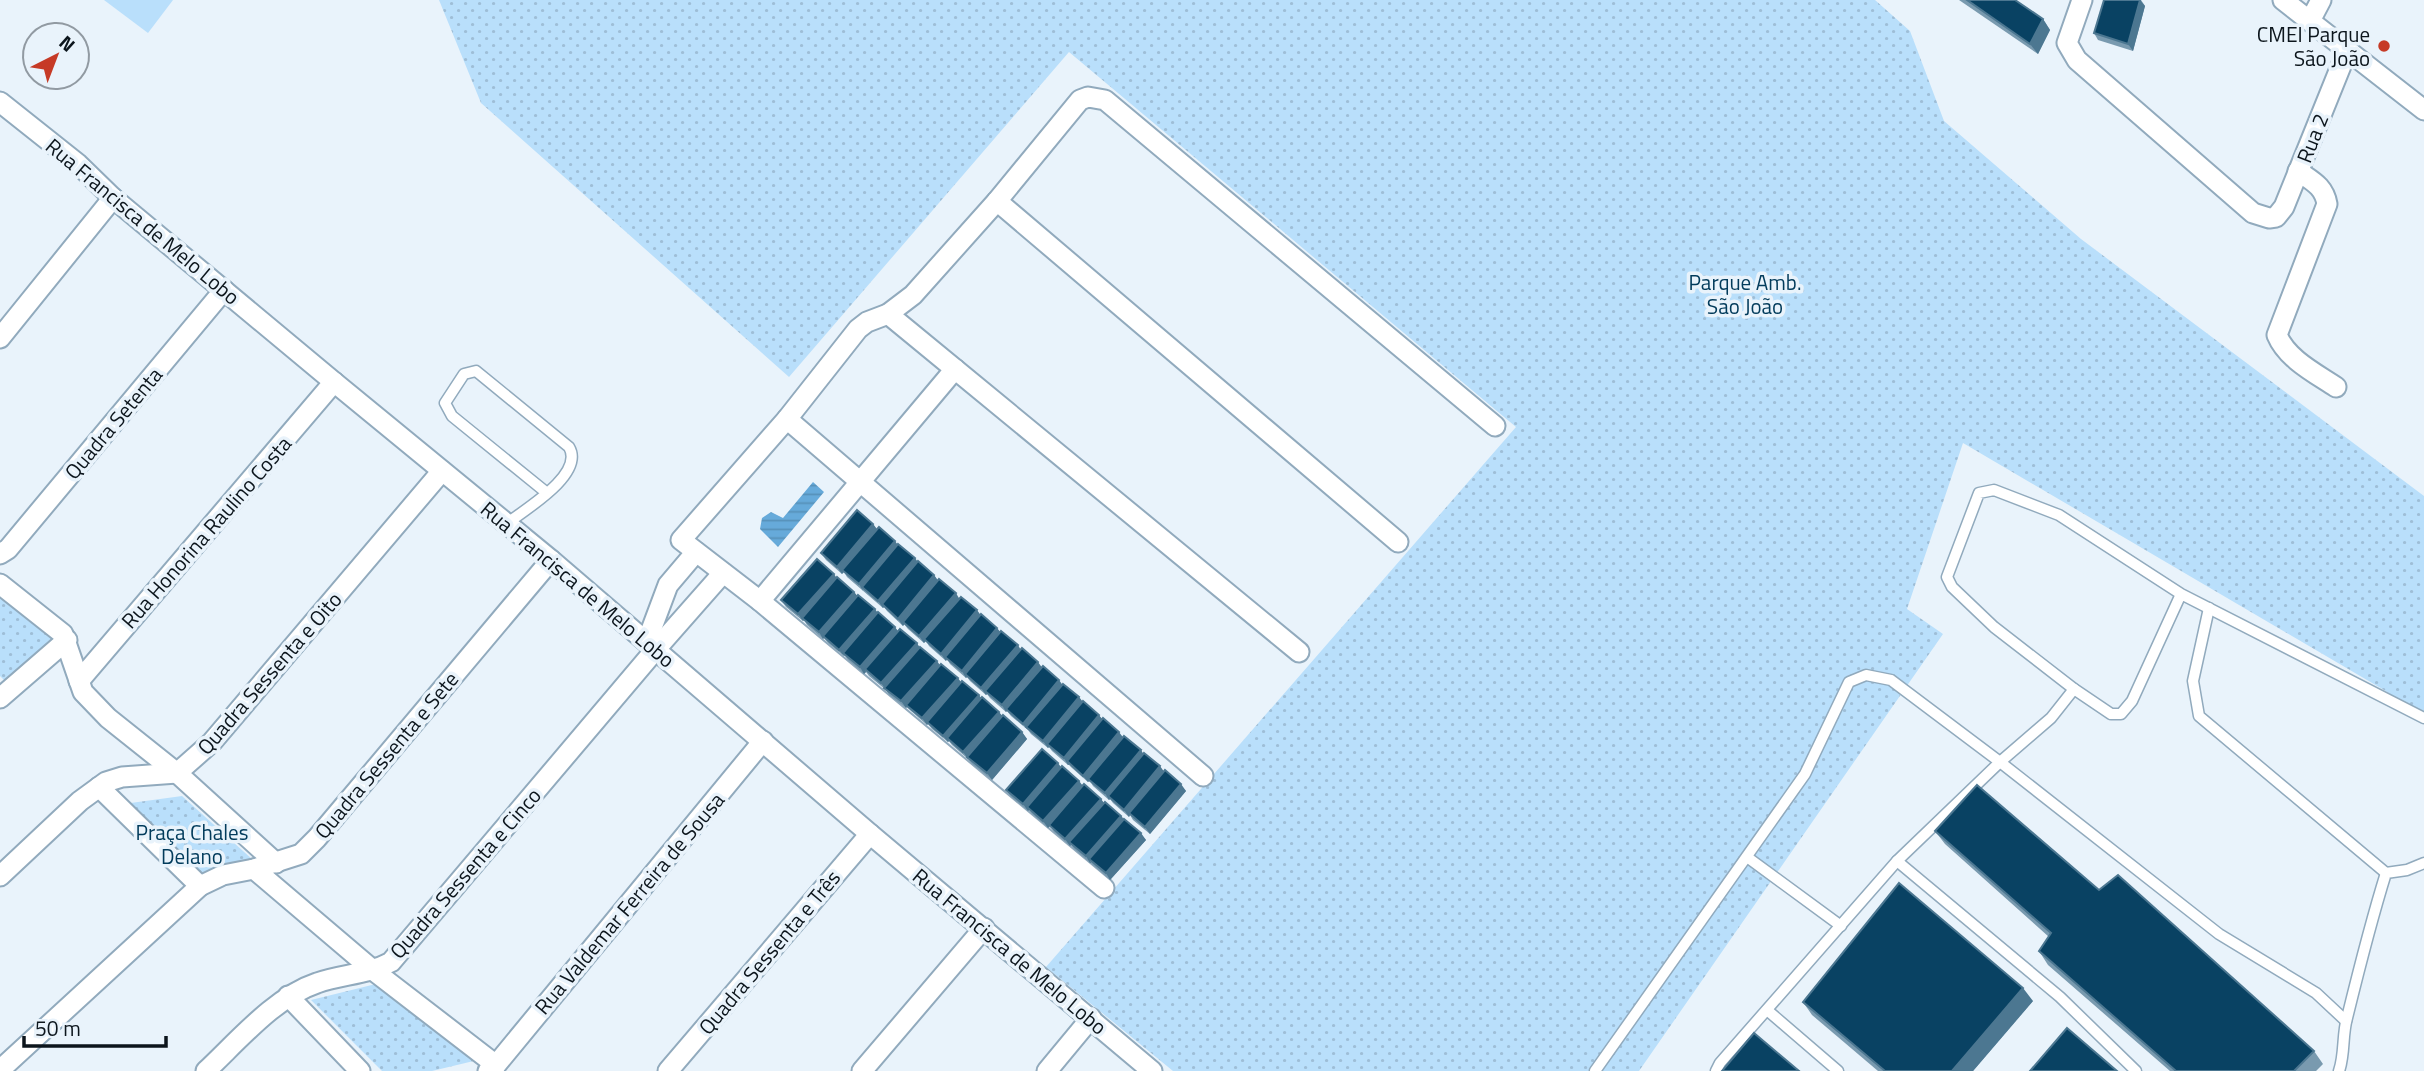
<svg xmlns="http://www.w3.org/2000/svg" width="2424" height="1071" viewBox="0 0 2424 1071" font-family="'Titillium Web',sans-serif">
<defs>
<pattern id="park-dots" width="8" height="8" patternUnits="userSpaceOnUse" patternTransform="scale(1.75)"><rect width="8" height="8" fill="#b9dffb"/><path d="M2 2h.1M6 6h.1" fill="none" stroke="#9ebed7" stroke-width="1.8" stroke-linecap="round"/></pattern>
<pattern id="water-rules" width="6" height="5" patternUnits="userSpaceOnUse" patternTransform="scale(1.75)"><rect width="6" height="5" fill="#66aada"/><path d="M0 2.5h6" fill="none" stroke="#5791ba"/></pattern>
</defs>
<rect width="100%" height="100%" fill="#e9f3fb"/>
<path fill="#b9dffb" d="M104,0H173L148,33Z"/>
<g fill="url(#park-dots)">
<path d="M439,0H1875L1910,31L1944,121L2081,239L2424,496V716L2384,690L1963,443L1907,609L1943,634L1639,1071H1173L1046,967L1516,427L1069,52L789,377L481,103Z"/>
<path d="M0,592L57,637L5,681L0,676Z"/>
<path d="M182,796L253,860L184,877L116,805Z"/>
<path d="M384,982L482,1059L432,1071H382L311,1000Z"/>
</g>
<path fill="url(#water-rules)" d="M813,482L824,492L778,547L760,529L762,518L771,512L783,518Z"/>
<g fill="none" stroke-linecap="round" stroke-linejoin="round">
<defs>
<g id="lane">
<path d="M506,524C526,509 585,474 569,447L476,371L464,374L445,403L452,416L547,493"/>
<path d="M2181,594L2132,701L2121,714H2111L2074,689L1994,627L1952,587L1947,577L1979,493L1994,490L2059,515L2181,594L2424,718"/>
<path d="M2209,608L2193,681L2199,716L2386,873"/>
<path d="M1747,857L1841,926"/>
<path d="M1897,861L2060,997L2136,1071"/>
<path d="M1767,1010L1838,1071"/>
<path d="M1595,1071L1805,774L1849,682L1866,675L1891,680L2000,762L2219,934L2316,993L2346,1021"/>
<path d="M1716,1071L1720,1063L1897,861L2000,762L2051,718L2074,689"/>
<path d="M2339,1071C2345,1054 2342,1035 2347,1018C2359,969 2371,921 2386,873L2407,870L2424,863"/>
</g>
<g id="street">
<path d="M2082,0L2067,43L2077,60L2253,213L2269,218L2276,217L2284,207L2347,51"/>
<path d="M2283,0L2424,110"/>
<path d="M2310,21L2321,0"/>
<path d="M0,102L78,164L113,198L334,382L551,560L870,834L1152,1071"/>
<path d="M2298,171C2312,181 2324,186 2327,204L2277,335C2287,359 2315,373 2336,387"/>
<path d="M997,201L1398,542"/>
<path d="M888,314L1299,652"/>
<path d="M0,338L113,198"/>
<path d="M787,419L1203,776"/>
<path d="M0,554L8,549L224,290"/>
<path d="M0,584L63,634L83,692L108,718L177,773L276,863"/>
<path d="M760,601L955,369"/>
<path d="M647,641L668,585L696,552"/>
<path d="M79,681L334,382"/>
<path d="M0,698L67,640"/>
<path d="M99,787L200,886"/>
<path d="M254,869L374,971L496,1065"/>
<path d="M0,876L80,801L106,782L122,777L177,773L212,742L442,471"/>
<path d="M1104,888L760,601L681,540L787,419L858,329L867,322L888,314L913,295L997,201L1080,100L1088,97L1105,100L1495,426"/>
<path d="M288,996L360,1071"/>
<path d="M0,1070L200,886L223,875L254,869L301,854L317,838L551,560"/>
<path d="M206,1071C238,1041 275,997 317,983C342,974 367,975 391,962L656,649L723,573"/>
<path d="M488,1071L496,1065L763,741"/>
<path d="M668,1071L870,834"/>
<path d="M862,1071L984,928"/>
<path d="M1047,1071L1091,1018"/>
</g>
</defs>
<use href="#lane" stroke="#91aabd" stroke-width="13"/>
<use href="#street" stroke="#91aabd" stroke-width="23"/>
<use href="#lane" stroke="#fff" stroke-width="10"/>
<use href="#street" stroke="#fff" stroke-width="19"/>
</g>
<g fill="#799aaf">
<path d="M1959,0H2015L2043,19L2050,30L2038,54Z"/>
<path d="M2104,0H2141L2145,6L2133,51L2098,40L2094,33Z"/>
<path d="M873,524L877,529L915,558L918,562L934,575L938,581L1062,685L1079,697L1083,702L1123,737L1141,750L1143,754L1186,791L1150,834L1133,820L1130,815L1129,817L1113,803L1110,799L1109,800L1093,786L1090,781L1088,782L1072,768L1069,765H1068L1052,751L1049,747L1048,748L1031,734L1028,730L1011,716L1007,711L1006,712L990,698L987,694L986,695L970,681L967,677L966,678L950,664L947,659L946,661L929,646L926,641L924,643L908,629L904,624L903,626L887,611L884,607L883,608L847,577L844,572L842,574L826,560L821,553Z"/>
<path d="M837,578L854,592L857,596L898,631L917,643L919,647L937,661L940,665L1022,732L1027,739L992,780L972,764L968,759L952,745L949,741L948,742L932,729L928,724L927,725L911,711L907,707L906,708L889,695L886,690L869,676L866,672L864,674L848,660L845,656H844L828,643L824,638L823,639L807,625L804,620L803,621L786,607L781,600Z"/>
<path d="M1061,767L1079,781L1083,786L1101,799L1104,803L1121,816L1146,840L1110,880L1094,866L1091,863H1090L1074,849L1071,845L1070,846L1054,832L1050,826L1048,828L1032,814L1029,810L1028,811L1011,797L1006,790Z"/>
<path d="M1935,831L2099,890L2314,1051L2323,1064L2316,1071H2170L2048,965L2039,951L2049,937L1945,844Z"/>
<path d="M2033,1001L1973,1071H1878L1812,1015L1803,1002Z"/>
</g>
<g fill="#4c7791">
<path d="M2140,0L2145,6L2133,51L2128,44Z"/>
<path d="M2043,19L2050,30L2038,54L2030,44Z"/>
<path d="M873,524L878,531L842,574L837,567Z"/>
<path d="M895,541L900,548L862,587L863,591L859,584Z"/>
<path d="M915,558L919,565L882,604L884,607L883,608L878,601Z"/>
<path d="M834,574L838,580L803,621L798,614Z"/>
<path d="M934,575L939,582L903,626L898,619Z"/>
<path d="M854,592L859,598L823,639L819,632Z"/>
<path d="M956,593L960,600L924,643L919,636Z"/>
<path d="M875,609L880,616L843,653L844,656L839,650Z"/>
<path d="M977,610L982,617L945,657L947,659L946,661L941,654Z"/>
<path d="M895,627L900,634L865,669L866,672L864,674L860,667Z"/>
<path d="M997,628L1002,634L965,674L967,677L966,678L962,671Z"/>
<path d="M917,643L921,650L884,688L886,690L881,683Z"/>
<path d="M1018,645L1022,652L985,691L987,694L986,695L981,688Z"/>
<path d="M937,661L941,668L906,708L901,701Z"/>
<path d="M1038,662L1043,669L1006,712L1002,705Z"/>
<path d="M958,678L963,685L927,725L922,718Z"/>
<path d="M1059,680L1064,687L1026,727L1028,730L1023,724Z"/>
<path d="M979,695L984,702L947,738L949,741L948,742L943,736Z"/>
<path d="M1079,697L1084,704L1047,744L1049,747L1048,748L1043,741Z"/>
<path d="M999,712L1004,718L968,759L963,752Z"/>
<path d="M1099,715L1104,722L1067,761L1069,765H1068L1064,758Z"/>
<path d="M1022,732L1027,739L992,780L987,773Z"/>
<path d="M1119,732L1124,739L1088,782L1083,776Z"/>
<path d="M1141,750L1145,757L1108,796L1110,799L1109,800L1105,793Z"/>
<path d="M1058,763L1063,770L1028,811L1023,804Z"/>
<path d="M1160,766L1165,773L1129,813L1130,815L1129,817L1124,810Z"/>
<path d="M1079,781L1084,788L1048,828L1043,821Z"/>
<path d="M1181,784L1186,791L1150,834L1145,827Z"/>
<path d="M1101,799L1105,805L1069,842L1071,845L1070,846L1065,839Z"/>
<path d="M1121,816L1126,823L1089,859L1091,863H1090L1086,856Z"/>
<path d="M1141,833L1146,840L1110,880L1106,873Z"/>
<path d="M2023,988L2033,1001L1973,1071H1952Z"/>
</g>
<g fill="#094263" stroke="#4c7791" stroke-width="2">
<path d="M1967,0H2015L2043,19L2030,44Z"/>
<path d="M2104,0H2140L2128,44L2094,33Z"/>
<path d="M857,510L873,524L837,567L821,553Z"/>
<path d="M879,527L895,541L859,584L842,570Z"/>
<path d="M898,544L915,558L878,601L862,587Z"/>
<path d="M817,559L834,574L798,614L781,600Z"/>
<path d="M918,561L934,575L898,619L882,604Z"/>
<path d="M837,577L854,592L819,632L802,618Z"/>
<path d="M939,579L956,593L919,636L903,622Z"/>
<path d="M858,595L875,609L839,650L823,636Z"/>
<path d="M961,597L977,610L941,654L924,639Z"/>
<path d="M878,612L895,627L860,667L843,653Z"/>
<path d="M981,614L997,628L962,671L945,657Z"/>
<path d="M900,629L917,643L881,683L865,669Z"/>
<path d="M1001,631L1018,645L981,688L965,674Z"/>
<path d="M920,647L937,661L901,701L884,688Z"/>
<path d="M1022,648L1038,662L1002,705L985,691Z"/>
<path d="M941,664L958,678L922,718L906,705Z"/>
<path d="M1043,666L1059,680L1023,724L1006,709Z"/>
<path d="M962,681L979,695L943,736L927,722Z"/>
<path d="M1063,684L1079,697L1043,741L1026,727Z"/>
<path d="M982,697L999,712L963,752L947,738Z"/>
<path d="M1083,701L1099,715L1064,758L1047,744Z"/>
<path d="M1003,715L1022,732L987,773L967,757Z"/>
<path d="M1103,718L1119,732L1083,776L1067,761Z"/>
<path d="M1124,736L1141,750L1105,793L1088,779Z"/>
<path d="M1042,749L1058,763L1023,804L1006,790Z"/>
<path d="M1144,753L1160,766L1124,810L1108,796Z"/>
<path d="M1062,766L1079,781L1043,821L1027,807Z"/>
<path d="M1165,770L1181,784L1145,827L1129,813Z"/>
<path d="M1084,784L1101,799L1065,839L1049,825Z"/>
<path d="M1977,785L2099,890L2118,875L2314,1051L2294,1071H2176L2039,951L2051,933L1935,831Z"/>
<path d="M1105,802L1121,816L1086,856L1069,842Z"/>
<path d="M1124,819L1141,833L1106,873L1089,859Z"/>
<path d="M1899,883L2023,988L1952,1071H1885L1803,1002Z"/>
<path d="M2067,1028L2117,1071H2030Z"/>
<path d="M1754,1033L1799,1071H1722Z"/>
</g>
<circle fill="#c63a26" stroke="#e9f3fb" stroke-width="2.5" cx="2384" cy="46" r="7"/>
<g text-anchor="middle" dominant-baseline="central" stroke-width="7" stroke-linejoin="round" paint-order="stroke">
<g font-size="21" fill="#0c151c" stroke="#e9f3fb" text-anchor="end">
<text x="2370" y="34">CMEI Parque<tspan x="2370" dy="24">São João</tspan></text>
</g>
<g font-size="21" fill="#0c151c" stroke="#e9f3fb">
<text transform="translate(2312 138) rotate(-68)">Rua 2</text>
<text transform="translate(143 221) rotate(40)">Rua Francisca de Melo Lobo</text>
<text transform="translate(113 423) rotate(-50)">Quadra Setenta</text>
<text transform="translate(206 532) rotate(-49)">Rua Honorina Raulino Costa</text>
<text transform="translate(578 584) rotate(40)">Rua Francisca de Melo Lobo</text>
<text transform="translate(269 673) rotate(-49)">Quadra Sessenta e Oito</text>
<text transform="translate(386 755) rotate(-50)">Quadra Sessenta e Sete</text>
<text transform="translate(465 873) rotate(-49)">Quadra Sessenta e Cinco</text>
<text transform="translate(629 903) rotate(-50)">Rua Valdemar Ferreira de Sousa</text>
<text transform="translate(1010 951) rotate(40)">Rua Francisca de Melo Lobo</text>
<text transform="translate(769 952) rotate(-50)">Quadra Sessenta e Três</text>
</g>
<g font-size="21" fill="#023b5b" stroke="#e9f3fb">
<text x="1745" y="282">Parque Amb.<tspan x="1745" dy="24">São João</tspan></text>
<text x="192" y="832">Praça Chales<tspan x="192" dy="24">Delano</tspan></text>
</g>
</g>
<g transform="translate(56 56) rotate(42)"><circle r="33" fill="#e9f3fb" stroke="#919aa2" stroke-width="2"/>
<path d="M0-5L12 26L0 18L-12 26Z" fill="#c63a26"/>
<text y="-10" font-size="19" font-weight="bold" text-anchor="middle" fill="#0c151c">N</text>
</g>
<path d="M24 1036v10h142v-10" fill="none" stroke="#0c151c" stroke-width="3.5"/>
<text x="35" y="1036" font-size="21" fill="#0c151c" stroke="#e9f3fb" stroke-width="5" paint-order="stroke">50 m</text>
</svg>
